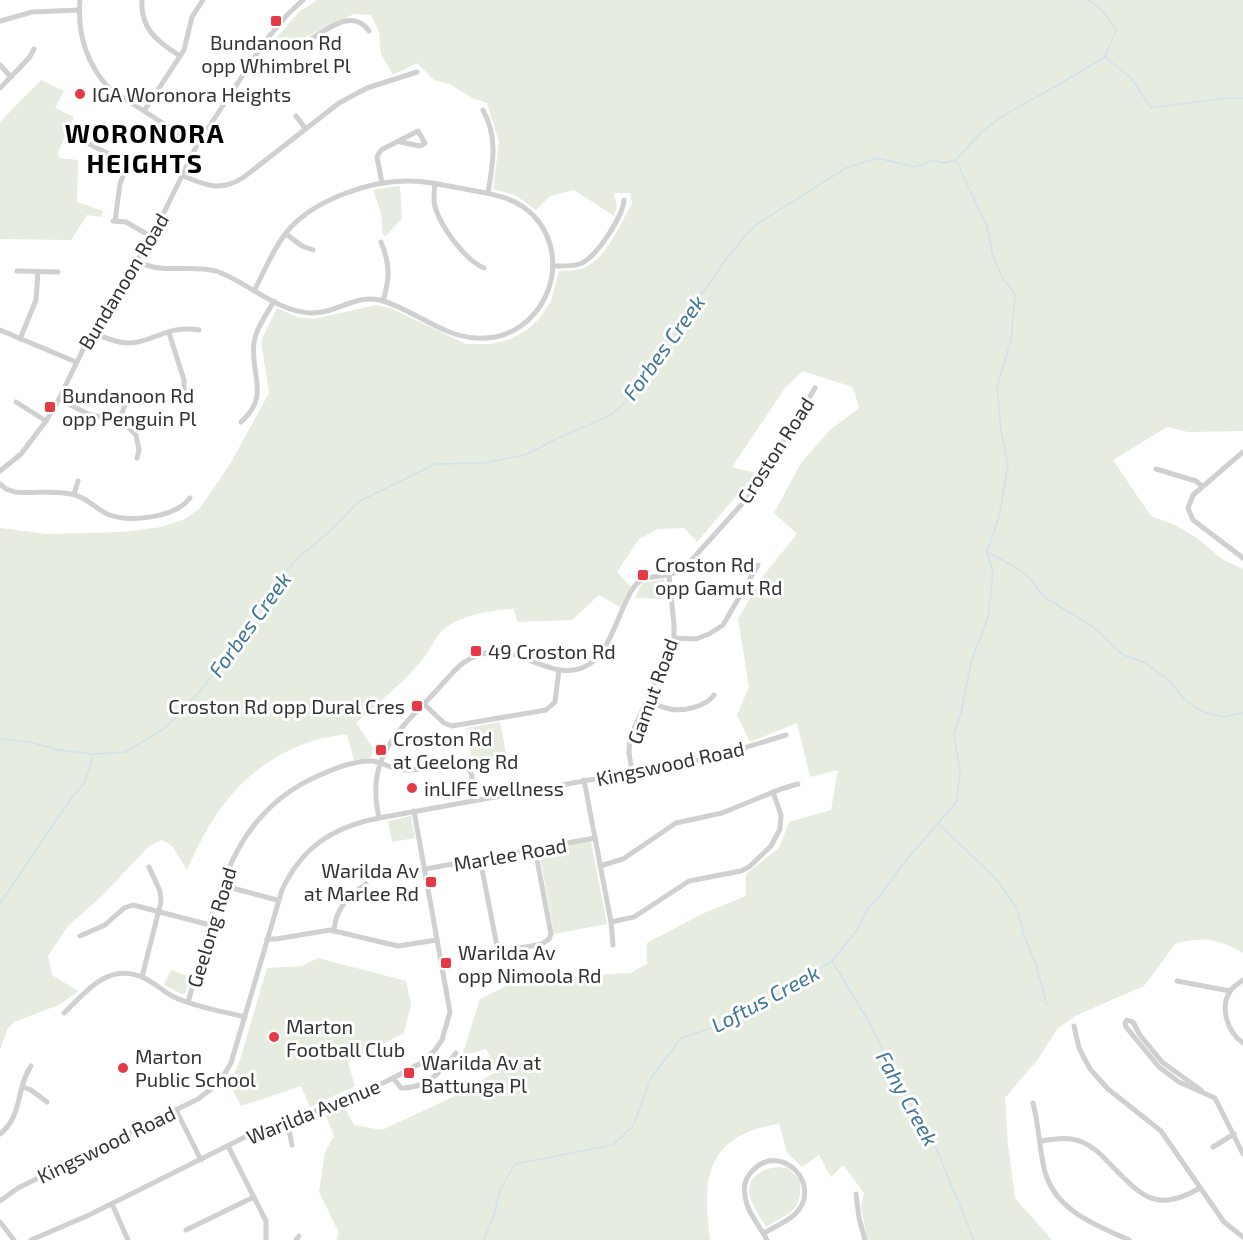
<svg xmlns="http://www.w3.org/2000/svg" width="1243" height="1240" viewBox="0 0 1243 1240" font-family="'Exo 2',sans-serif">
<rect width="100%" height="100%" fill="#fff"/>
<g fill="#e6ecdf">
<path d="M317,0H1243V431L1188,432L1167,427L1113,460L1151,516L1175,525L1197,538L1222,559L1243,569V953C1216,938 1206,937 1176,943L1144,986L1077,1015L1058,1028L1038,1059L1005,1098L1008,1145L1015,1198L1052,1240H867L861,1206L864,1193L843,1165L831,1177L819,1155L802,1167L787,1153L779,1123C769,1126 757,1128 748,1132C700,1152 705,1198 710,1240H336L339,1233L319,1192L325,1152L334,1136L326,1116L344,1107L354,1125L382,1130L457,1095L497,1071L486,1049L462,1056L480,999L521,979L630,973L647,964V943L704,913L746,896V874L779,848L789,822L831,810L838,770L810,777L797,723L750,742L737,715L749,687L738,619L763,576L797,534L774,513L801,463L831,429L859,408L853,387L802,371L785,388L732,467L756,473L697,542L684,528L658,529L639,539L617,572L631,587L620,607L599,595L572,620L517,622L514,609C491,611 468,613 448,626C437,632 431,649 423,659C403,683 379,702 356,723L374,749L370,758L354,760L347,734C336,736 325,737 315,740C247,762 214,808 187,870L172,846L162,840L149,846L101,897L68,926L48,956L52,975L78,991L61,1004L14,1022L7,1030L0,1050V528L47,534L122,532L162,527L185,519L200,508L230,464L269,393L261,341L277,308L297,317L314,319L376,305L390,308L466,344H491L511,339L527,330L539,319L551,301L559,271C566,270 576,271 583,268C607,259 619,225 632,204L630,193H614L617,206L614,216L574,190L550,196L536,210L515,195L493,189L499,142L487,103L472,98L450,84L434,80L417,63L393,75L381,54L379,32L371,15L354,14L303,38L284,45L275,39L299,12Z"/>
<path d="M41,80L64,91L55,108L74,117L58,152L59,158L78,160L77,202L103,211L101,217L87,215L71,240L0,239V122Z"/>
<path d="M400,186L402,218L386,236L383,235L381,213L373,190Z"/>
<path d="M664,579L667,599L635,598L642,583Z"/>
<path d="M500,722L507,759L485,763L472,760L466,728Z"/>
<path d="M411,816L415,838L392,842L388,821Z"/>
<path d="M591,841L607,924L554,934L539,851Z"/>
<path d="M318,958L406,981L411,1004L404,1033L348,1062L355,1086L310,1107L301,1086L241,1106L230,1084L240,1060L267,968L302,966Z"/>
<path d="M171,970L190,977L185,993L182,994L164,985Z"/>
<path d="M777,1167L788,1168L800,1180C802,1212 791,1212 766,1227C761,1218 753,1207 750,1197C745,1178 761,1169 777,1167Z"/>
</g>
<g fill="none" stroke-linecap="round" stroke-linejoin="round">
<g stroke="#cfe2ee" stroke-width="1.5">
<path d="M1105,57L1132,79L1151,108L1227,98H1243"/>
<path d="M989,553L1017,568L1028,577L1044,597L1092,626L1123,655L1144,662L1170,681L1185,700L1201,711L1222,717L1243,713"/>
<path d="M0,739L30,742L58,750L93,754L125,752L164,729L206,684L267,593L298,558L328,533L358,502L435,464L484,463L525,455L556,439L611,415L639,389L666,352L692,308L727,258L754,226L846,168L877,158L915,167L933,160L943,163L956,160L982,131L1006,114L1058,85L1105,57L1116,30L1103,11L1088,0"/>
<path d="M938,823L997,880L1017,908L1024,935L1036,965L1047,1005"/>
<path d="M0,903L68,803L85,782L93,755"/>
<path d="M832,961L866,1017L905,1093L934,1143L974,1240"/>
<path d="M484,1240L494,1215L500,1190L515,1164L613,1145L633,1126L651,1078L681,1038L726,1023L777,996L832,961L857,930L866,911L883,892L900,868L957,801L960,770L954,734L961,712L972,659L988,618L993,573L987,552L999,517L1008,465L1001,431L997,387L1011,340L1015,294L1002,277L993,257L987,226L956,161"/>
</g>
<g stroke="#d0d0d0" stroke-width="5">
<path d="M80,0C77,34 87,66 111,90L197,145"/>
<path d="M142,0C140,29 158,42 180,56"/>
<path d="M0,21L32,12L79,10"/>
<path d="M266,40C272,45 278,50 287,49C312,47 347,0 369,31"/>
<path d="M0,65L11,77"/>
<path d="M0,88L29,58L34,49"/>
<path d="M483,110C498,137 493,163 488,193"/>
<path d="M144,111L184,50L192,17L203,0"/>
<path d="M296,116L305,128"/>
<path d="M89,144L123,161L126,168L120,184L115,221"/>
<path d="M126,168L144,172"/>
<path d="M181,175C205,185 220,193 244,177L339,103L367,88L417,72"/>
<path d="M382,183L377,157L381,150L418,131L425,143L420,146L400,142"/>
<path d="M435,183C434,191 433,199 435,207C441,227 465,260 484,268"/>
<path d="M113,221L126,222L152,237"/>
<path d="M286,234L302,246L313,250"/>
<path d="M381,242C390,263 390,279 383,301"/>
<path d="M137,261C162,275 189,264 216,271C248,282 275,311 310,313C335,314 356,294 380,300C413,309 442,337 477,338C541,342 577,263 534,216C514,195 486,193 459,188C443,185 427,181 410,181C371,180 317,199 290,228C275,245 265,270 254,291"/>
<path d="M554,266C564,266 573,267 582,263C597,256 623,216 624,200"/>
<path d="M17,271L58,272"/>
<path d="M0,330L76,362"/>
<path d="M92,331C145,362 154,322 199,330"/>
<path d="M169,333L184,380V397"/>
<path d="M20,339L36,300L38,272"/>
<path d="M59,399L88,414L124,423L136,435L139,450L137,458"/>
<path d="M16,402L46,421"/>
<path d="M119,420L126,403"/>
<path d="M241,422C271,395 250,376 254,343C256,328 267,314 274,301"/>
<path d="M1243,452L1193,495L1188,508L1193,520L1243,558"/>
<path d="M1156,469L1196,481L1202,486"/>
<path d="M0,471L21,454L46,421L59,399L92,331L152,237L197,145L266,40L288,14L303,0"/>
<path d="M0,484L6,489L15,492C33,494 53,490 71,494C85,496 95,508 107,514C129,523 175,518 190,498"/>
<path d="M74,494L78,481"/>
<path d="M674,638L696,639L709,634L723,625L758,565"/>
<path d="M647,700C654,703 662,708 670,709C683,712 707,706 714,695"/>
<path d="M424,704L444,723L452,726L546,710L555,702L559,670"/>
<path d="M632,771L629,753L630,738L674,638V625L669,575"/>
<path d="M584,780L611,922L613,945"/>
<path d="M379,818C375,800 374,782 380,764C390,734 417,712 438,689C446,680 454,670 463,663C472,657 482,653 492,652C524,649 553,681 584,667C611,656 618,609 634,587C643,574 658,578 671,574C677,572 682,569 687,565L752,493L815,388"/>
<path d="M480,859L497,946L504,951L542,944L549,939L551,934L535,849"/>
<path d="M600,866L623,859L676,823L722,813L781,789L798,784"/>
<path d="M425,869L595,838"/>
<path d="M221,885L277,900"/>
<path d="M611,922L634,917L689,881L741,871L749,867L771,846L780,829L781,815L773,792"/>
<path d="M334,930C336,908 349,895 366,884"/>
<path d="M80,936L105,925L124,908L133,905L210,925"/>
<path d="M267,939H276L330,930L398,946L437,940"/>
<path d="M142,977L161,902L160,891L149,867"/>
<path d="M1243,980C1239,983 1234,986 1231,990C1219,1006 1227,1032 1243,1043"/>
<path d="M1177,981L1230,991"/>
<path d="M188,1002C215,913 223,816 320,775C335,768 356,760 373,761C382,762 391,769 403,770C423,771 443,762 462,765L471,773L476,800"/>
<path d="M64,1013C87,991 110,960 146,979C156,984 164,992 174,997C195,1007 221,1011 245,1017"/>
<path d="M1074,1026L1079,1048L1090,1069L1108,1089L1161,1131L1224,1222L1243,1237"/>
<path d="M393,1078L401,1088C426,1089 442,1071 456,1053"/>
<path d="M23,1087L31,1090L47,1102"/>
<path d="M1201,1090L1162,1062L1140,1035L1133,1022L1127,1020L1125,1023L1126,1027L1159,1067L1179,1082L1215,1098L1243,1154"/>
<path d="M1033,1103C1039,1125 1039,1149 1045,1172C1056,1211 1096,1225 1129,1240"/>
<path d="M176,1110L201,1160"/>
<path d="M287,1121L292,1145"/>
<path d="M0,1134C23,1116 16,1087 31,1066"/>
<path d="M1041,1141C1055,1139 1068,1136 1082,1142C1092,1146 1101,1154 1108,1162C1140,1194 1154,1215 1200,1188"/>
<path d="M228,1146L266,1221V1240"/>
<path d="M1213,1147L1234,1134"/>
<path d="M856,1194L859,1218L865,1240"/>
<path d="M0,1201L18,1188L198,1099L219,1083L231,1063L282,890C302,847 333,827 379,818L711,758L786,735"/>
<path d="M112,1204L128,1240"/>
<path d="M0,1222L14,1240"/>
<path d="M186,1230L254,1197"/>
<path d="M764,1233C774,1227 787,1222 795,1214C824,1186 782,1141 753,1170C746,1177 743,1185 745,1195C746,1211 760,1226 767,1240"/>
<path d="M31,1240L89,1215L245,1137L359,1095L393,1078L421,1063L435,1050L442,1040L450,1012L414,811"/>
<path d="M296,1240L299,1236"/>
</g>
</g>
<g fill="#e63946" stroke="#fff" stroke-width="2">
<rect x="270" y="15" width="12" height="12" rx="3"/>
<circle cx="80" cy="94" r="6"/>
<rect x="44" y="401" width="12" height="12" rx="3"/>
<rect x="637" y="569" width="12" height="12" rx="3"/>
<rect x="470" y="645" width="12" height="12" rx="3"/>
<rect x="411" y="700" width="12" height="12" rx="3"/>
<rect x="375" y="744" width="12" height="12" rx="3"/>
<circle cx="412" cy="788" r="6"/>
<rect x="425" y="876" width="12" height="12" rx="3"/>
<rect x="440" y="957" width="12" height="12" rx="3"/>
<circle cx="274" cy="1037" r="6"/>
<circle cx="123" cy="1068" r="6"/>
<rect x="403" y="1067" width="12" height="12" rx="3"/>
</g>
<g text-anchor="middle" dominant-baseline="central" stroke-width="6" stroke-linejoin="round" paint-order="stroke">
<g font-size="20" fill="#333" stroke="#fff" text-anchor="start">
<text x="276" y="42" text-anchor="middle">Bundanoon Rd<tspan x="276" dy="23">opp Whimbrel Pl</tspan></text>
<text x="92" y="94">IGA Woronora Heights</text>
<text x="62" y="395">Bundanoon Rd<tspan x="62" dy="23">opp Penguin Pl</tspan></text>
<text x="655" y="564">Croston Rd<tspan x="655" dy="23">opp Gamut Rd</tspan></text>
<text x="488" y="651">49 Croston Rd</text>
<text x="405" y="706" text-anchor="end">Croston Rd opp Dural Cres</text>
<text x="393" y="738">Croston Rd<tspan x="393" dy="23">at Geelong Rd</tspan></text>
<text x="424" y="788">inLIFE wellness</text>
<text x="419" y="870" text-anchor="end">Warilda Av<tspan x="419" dy="23">at Marlee Rd</tspan></text>
<text x="458" y="952">Warilda Av<tspan x="458" dy="23">opp Nimoola Rd</tspan></text>
<text x="286" y="1026">Marton<tspan x="286" dy="23">Football Club</tspan></text>
<text x="135" y="1056">Marton<tspan x="135" dy="23">Public School</tspan></text>
<text x="421" y="1062">Warilda Av at<tspan x="421" dy="23">Battunga Pl</tspan></text>
</g>
<g font-size="20" fill="#333" stroke="#fff">
<text transform="translate(123 281) rotate(-59)">Bundanoon Road</text>
<text transform="translate(775 450) rotate(-57)">Croston Road</text>
<text transform="translate(652 691) rotate(-70)">Gamut Road</text>
<text transform="translate(670 763) rotate(-12)">Kingswood Road</text>
<text transform="translate(510 854) rotate(-10)">Marlee Road</text>
<text transform="translate(211 927) rotate(-73)">Geelong Road</text>
<text transform="translate(313 1111) rotate(-22)">Warilda Avenue</text>
<text transform="translate(106 1144) rotate(-26)">Kingswood Road</text>
</g>
<g font-size="21" font-style="italic" fill="#3f7597" stroke="#fff">
<text transform="translate(663 347) rotate(-54)">Forbes Creek</text>
<text transform="translate(249 624) rotate(-54)">Forbes Creek</text>
<text transform="translate(765 998) rotate(-28)">Loftus Creek</text>
<text transform="translate(908 1098) rotate(61)">Fahy Creek</text>
</g>
<g font-size="26" font-weight="bold" letter-spacing="1.5" fill="#000" stroke="#fff">
<text x="145" y="132">WORONORA<tspan x="145" dy="30">HEIGHTS</tspan></text>
</g>
</g>
</svg>
